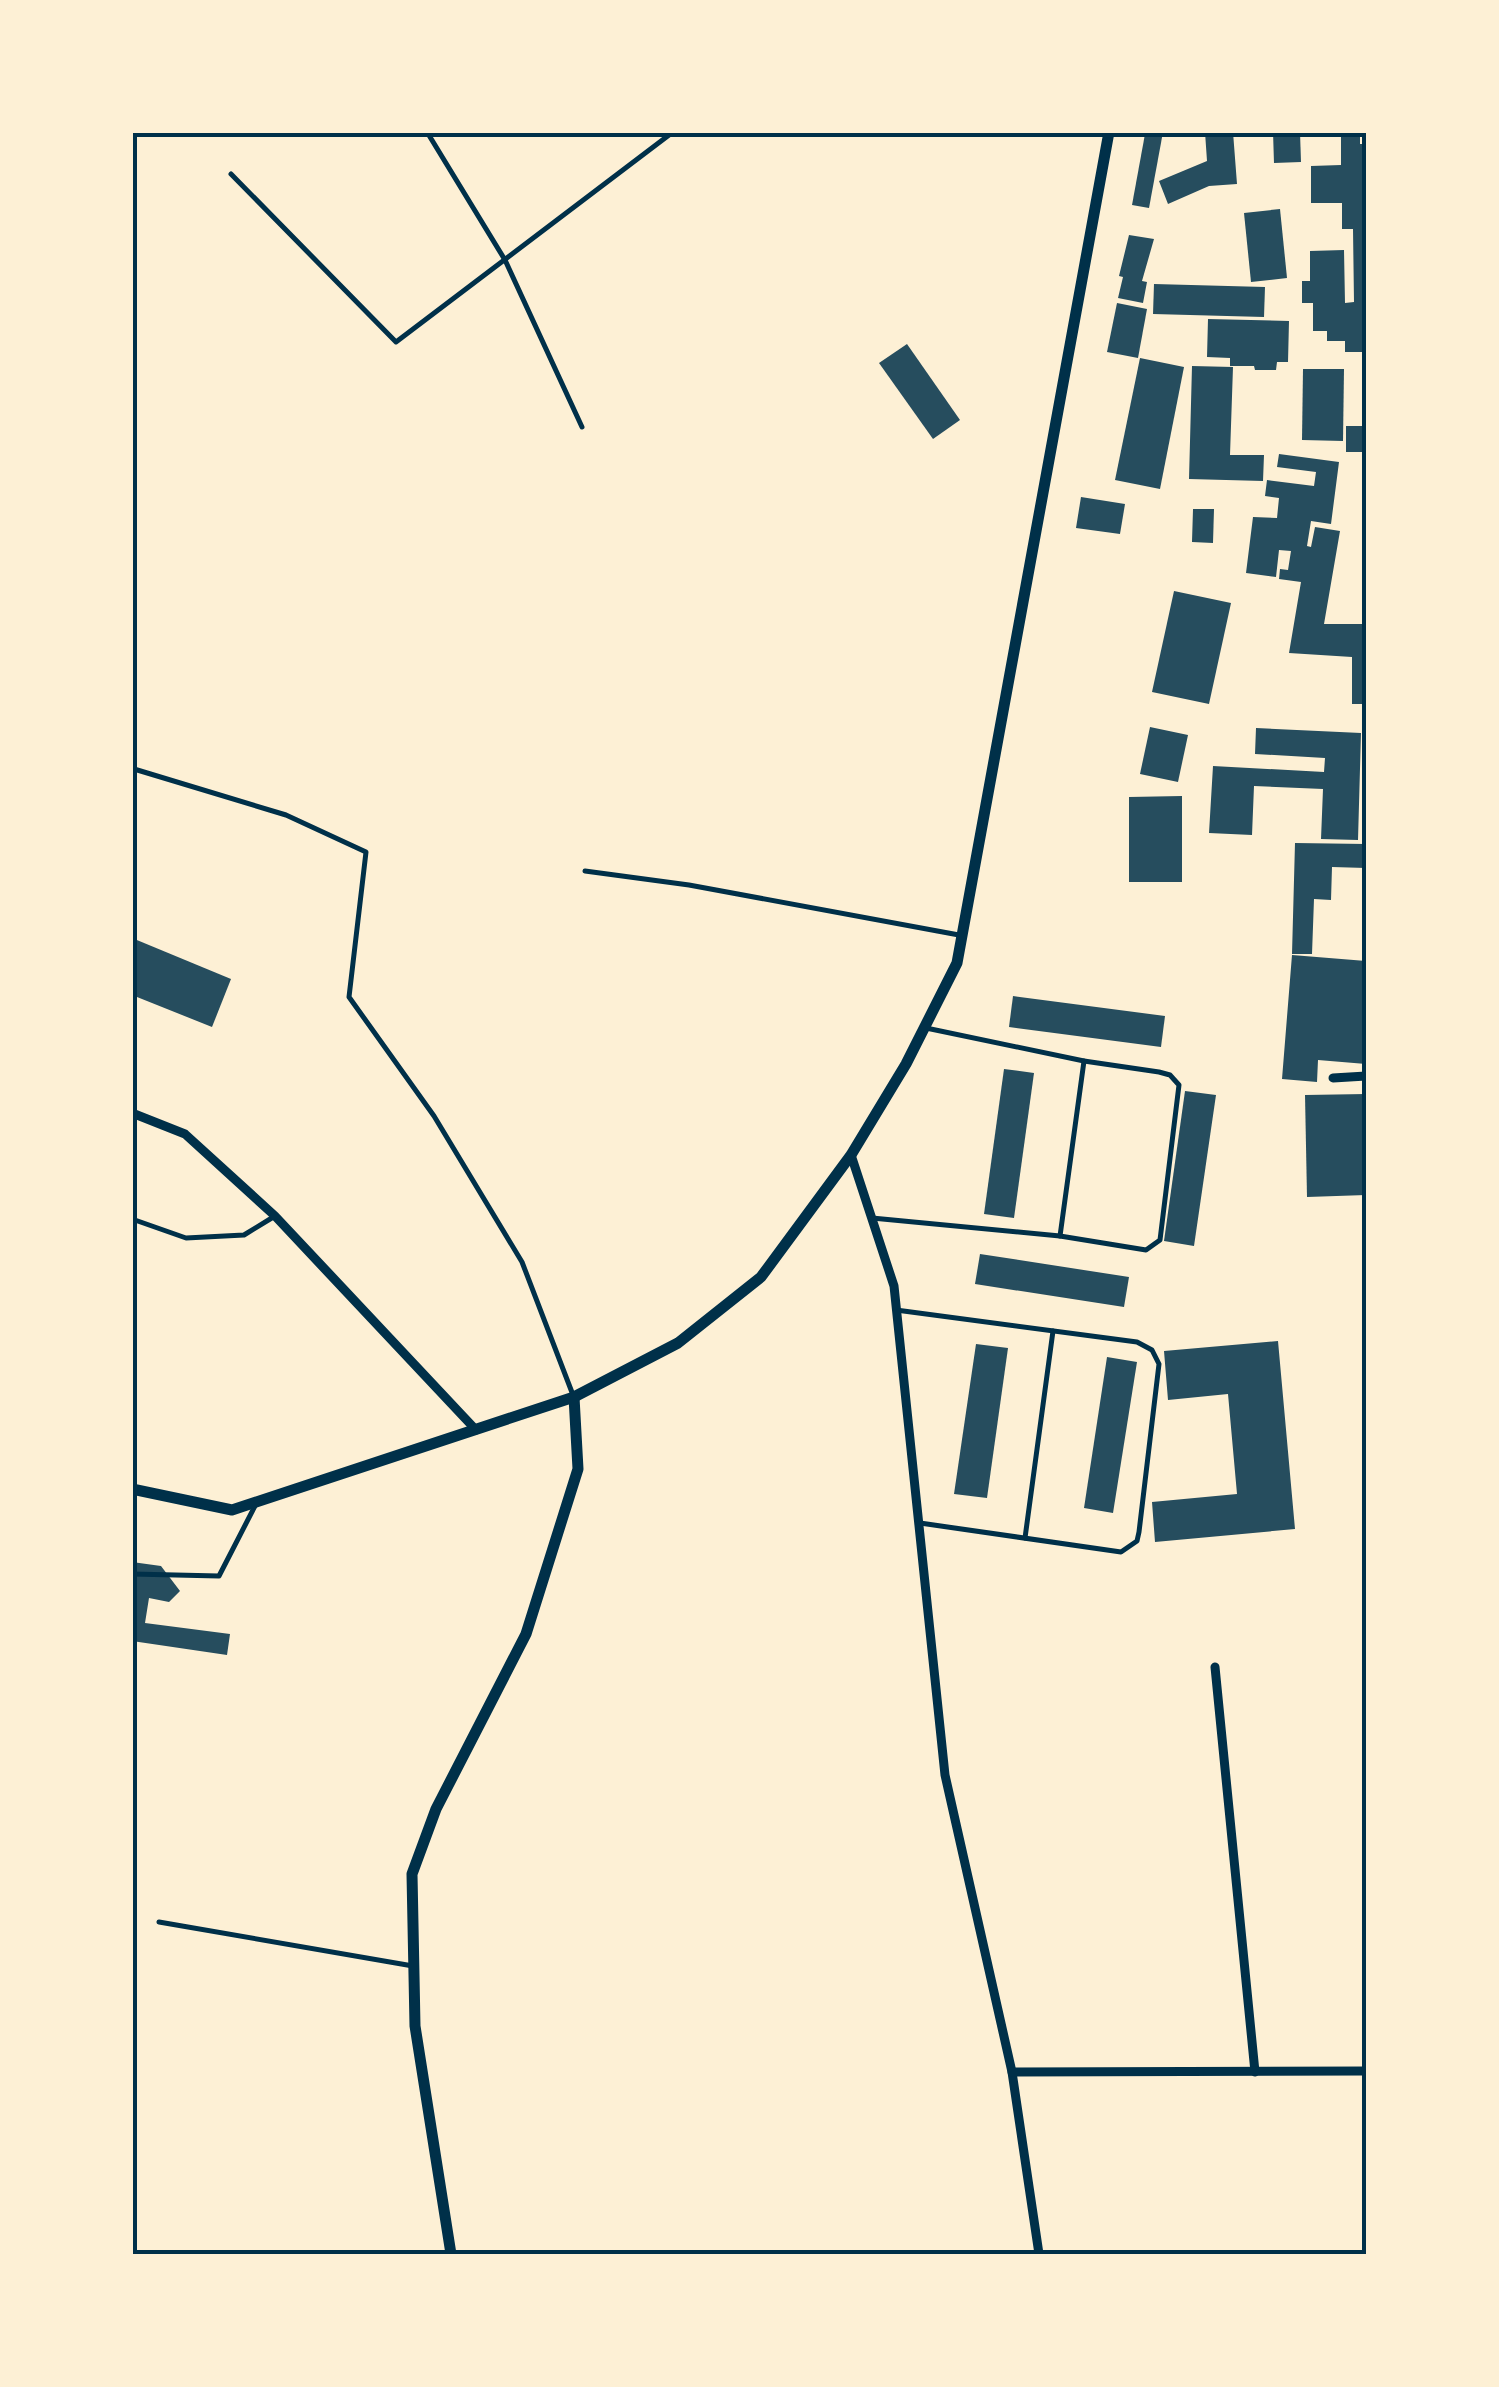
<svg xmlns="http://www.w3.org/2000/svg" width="1499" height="2387" viewBox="0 0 1499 2387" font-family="'PT Sans',sans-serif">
<rect width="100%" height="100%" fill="#fdf0d5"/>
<g fill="#264d5e">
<path d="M1163,132L1149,208L1132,205L1145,134Z"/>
<path d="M1205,132H1233L1237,184L1209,186L1168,204L1159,181L1207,161Z"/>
<path d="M1273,132H1300L1301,162L1274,163Z"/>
<path d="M1360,132V144H1366V352H1345V341H1327V331H1313V303H1302V281H1310V251L1344,250L1345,303L1354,302L1353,229H1342V203H1311V166L1341,165V133Z"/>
<path d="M1280,209L1287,278L1251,282L1244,213Z"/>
<path d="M1129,235L1154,239L1142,281L1147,282L1143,303L1118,298L1123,277L1119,276Z"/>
<path d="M1154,284L1265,287L1264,317L1153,314Z"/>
<path d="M1117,303L1147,309L1138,358L1107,352Z"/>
<path d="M1208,319L1289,321L1288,362H1277L1276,370H1255L1254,366H1230V358L1207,357Z"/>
<path d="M907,344L960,420L933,439L879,363Z"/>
<path d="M1140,358L1184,367L1160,489L1115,480Z"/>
<path d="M1192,366L1233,367L1230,455H1264L1263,481L1189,479Z"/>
<path d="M1303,369H1344L1343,441L1302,440Z"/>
<rect x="1346" y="426" width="20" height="26"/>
<path d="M1279,454L1339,462L1331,524L1311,521L1307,546L1311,547L1315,527L1340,531L1324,624H1366V704H1352V657L1289,653L1301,582L1279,579L1280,569L1288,570L1291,551L1279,550L1276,577L1246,573L1253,517L1277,518L1279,498L1265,496L1267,480L1314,486L1316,472L1277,467Z"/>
<path d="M1081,497L1125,504L1120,534L1076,528Z"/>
<path d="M1193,509H1214L1213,543L1192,542Z"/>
<path d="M1174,591L1231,603L1209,704L1152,692Z"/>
<path d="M1150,727L1188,735L1178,782L1140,774Z"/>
<path d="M1256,728L1361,733L1358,840L1321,839L1323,789L1254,786L1252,835L1209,833L1213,766L1324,772L1325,758L1255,754Z"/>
<path d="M1182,796V882H1129V797Z"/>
<path d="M1295,843L1366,844V868L1332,867L1331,900L1314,899L1312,954H1292Z"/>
<path d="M132,938L231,979L212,1027L132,995Z"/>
<path d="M1292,955L1366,961V1064L1318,1060L1317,1082L1282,1079Z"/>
<path d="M1013,996L1165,1016L1161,1047L1009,1027Z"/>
<path d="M1004,1069L1034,1073L1014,1218L984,1214Z"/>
<path d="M1185,1091L1216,1095L1194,1246L1164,1241Z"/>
<path d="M1366,1094V1195L1307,1197L1305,1095Z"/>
<path d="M980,1254L1129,1277L1124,1307L975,1284Z"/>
<path d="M1278,1341L1295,1529L1155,1542L1152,1502L1237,1494L1228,1394L1168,1400L1164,1351Z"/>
<path d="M976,1344L1008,1348L987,1498L954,1494Z"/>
<path d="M1107,1357L1137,1362L1113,1513L1084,1508Z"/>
<path d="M132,1562L161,1566L180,1591L169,1602L149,1598L145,1623L230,1634L227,1655L132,1641Z"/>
</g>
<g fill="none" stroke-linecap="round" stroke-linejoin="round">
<g stroke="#003049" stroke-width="5">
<path d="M427,132L505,260L582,427"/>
<path d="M231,174L396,342L673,132"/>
<path d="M134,769L286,815L366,852L349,997L434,1116L522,1262L573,1395"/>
<path d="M585,871L689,885L959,935"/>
<path d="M872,1218L1060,1236L1146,1250L1160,1240L1179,1085L1170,1075L1159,1072L1084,1061L926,1028"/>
<path d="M132,1219L186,1238L244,1235L275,1216"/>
<path d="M1060,1236L1084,1061"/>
<path d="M896,1310L1137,1342L1152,1350L1159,1364L1139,1532L1137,1541L1121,1552L920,1523"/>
<path d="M1025,1538L1053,1331"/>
<path d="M132,1574L219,1576L256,1504"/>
<path d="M159,1922L413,1966"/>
</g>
<g stroke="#003049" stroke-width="9">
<path d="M1333,1078L1366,1076"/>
<path d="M132,1113L185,1134L275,1216L476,1430"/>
<path d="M851,1155L894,1286L945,1775L1012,2072L1039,2254"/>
<path d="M1215,1667L1255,2072"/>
<path d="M1012,2072L1366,2071"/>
</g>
<g stroke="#003049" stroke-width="11">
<path d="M132,1489L232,1510L574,1397L678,1343L761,1277L851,1155L906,1064L957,963L1109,132"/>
<path d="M451,2254L415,2026L412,1874L436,1809L526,1634L578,1469L574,1397"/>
</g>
</g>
<rect width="1499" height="2387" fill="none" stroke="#fdf0d5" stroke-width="270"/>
<rect x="135" y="135" width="1229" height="2117" fill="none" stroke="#003049" stroke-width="4"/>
</svg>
